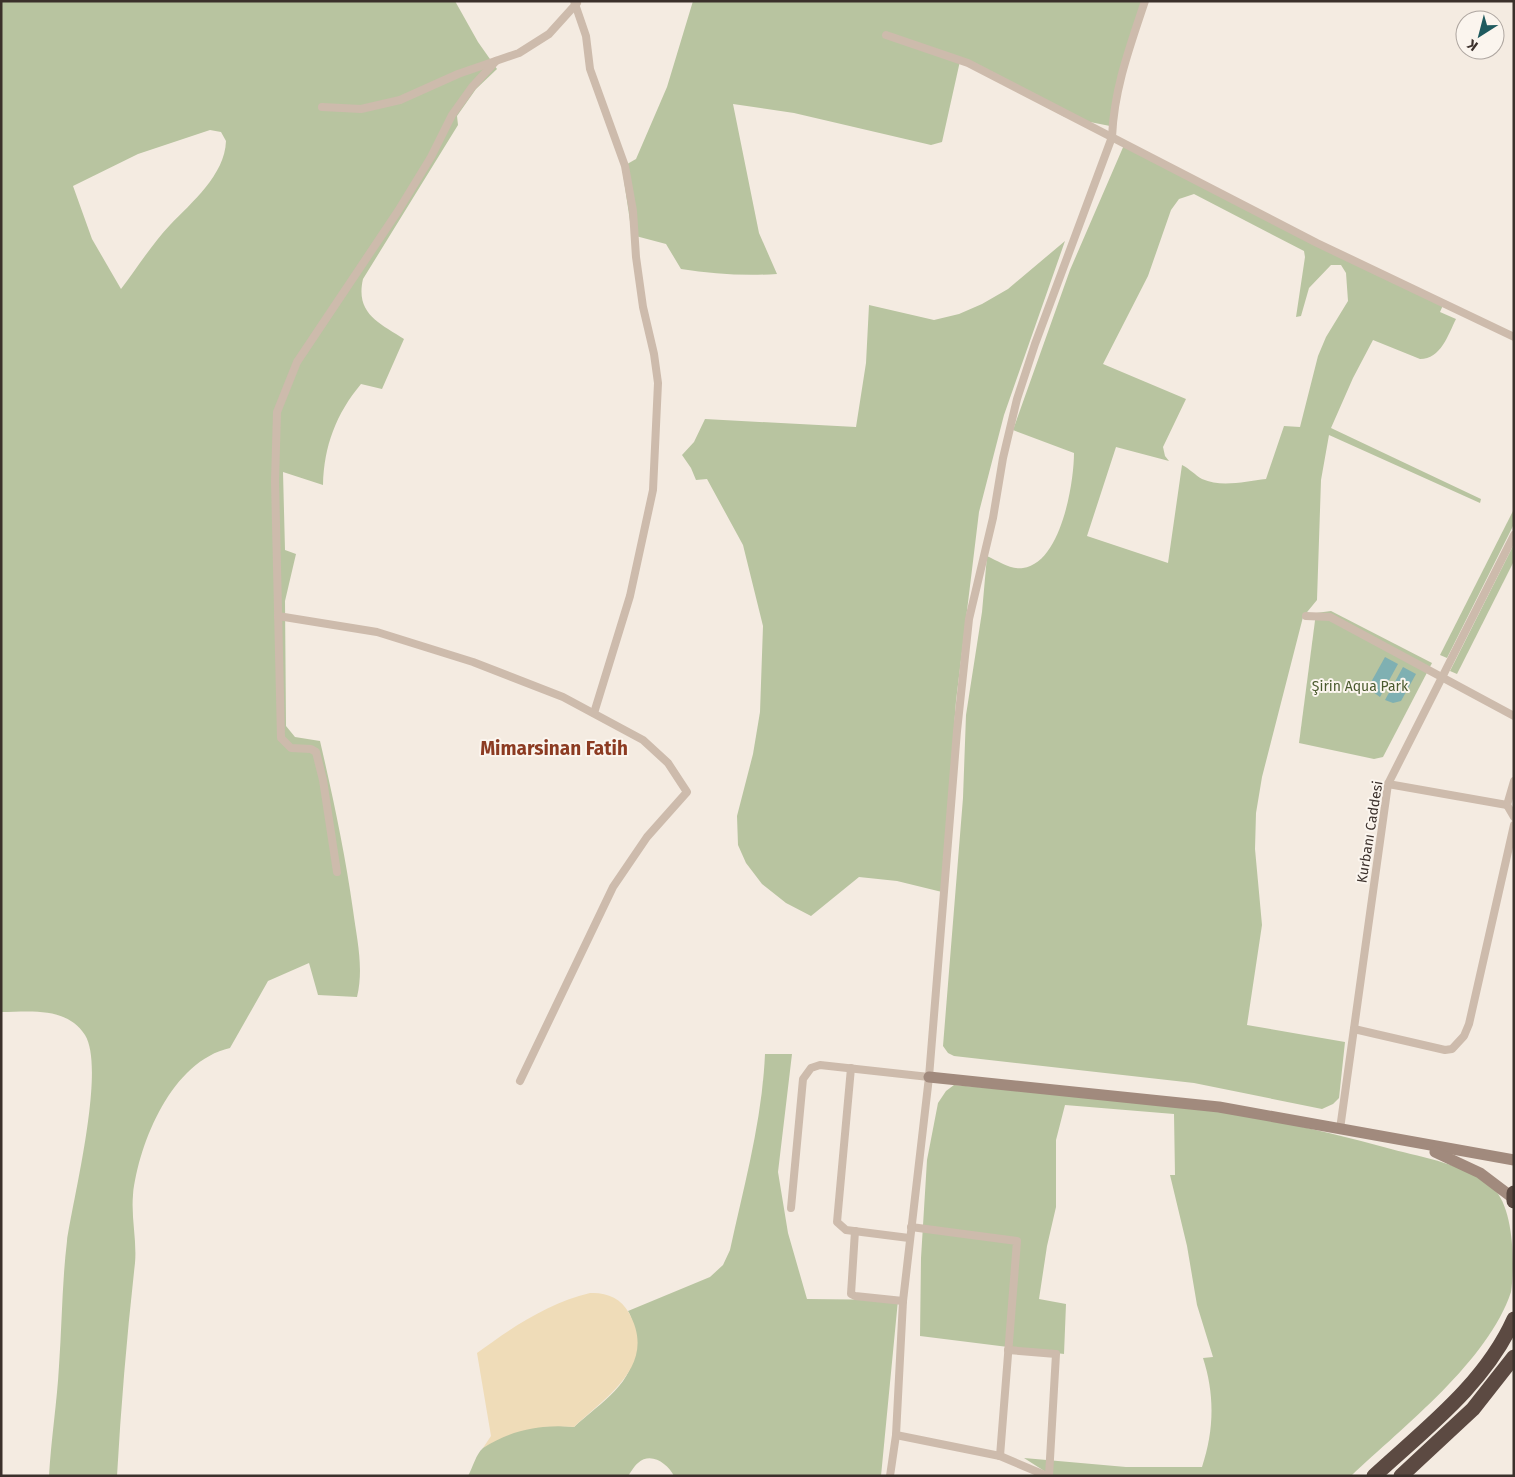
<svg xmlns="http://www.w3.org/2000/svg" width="1515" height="1477" viewBox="0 0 1515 1477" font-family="'Fira Sans',sans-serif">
<rect width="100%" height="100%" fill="#f4ebe1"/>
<g fill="#b8c4a0" fill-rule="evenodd">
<path d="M1,1H455L478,42L497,69L476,89L457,116L458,125L363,279C355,314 380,323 404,339L382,389L361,384C336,414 324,446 323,485L283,472L285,550L296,554L285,601L286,726L295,737L320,741C333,797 345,853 353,910C357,940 364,968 357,997L318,995L309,963L268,981L230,1048C172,1061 139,1142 133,1195C131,1218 137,1241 135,1263C127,1334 121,1405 117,1476H49C51,1439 57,1403 59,1366C62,1325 62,1282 67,1241C73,1199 106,1069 85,1035C66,1006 30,1012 1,1012ZM210,130L221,132L226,141C225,175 191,203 170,225C152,244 137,268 121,289L92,239L73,186L138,154Z"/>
<path d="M693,1H1144L1110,126L1065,117L960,61L942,142L931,145L794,113L733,104L759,233L777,274C744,276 713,274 681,269L666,244L632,235L622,167L636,159L667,87Z"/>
<path d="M1124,145L1444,303L1440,312L1456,319C1448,335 1441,359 1420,359L1373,340L1353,378L1331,428L1481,499L1480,503L1329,435L1321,480L1317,600L1303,617L1262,777L1256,813L1255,849L1262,925L1247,1025L1345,1042L1339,1098L1333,1104L1322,1109L1194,1083L954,1056L948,1053L943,1046L963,798L966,715L982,612L987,556C998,561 1011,570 1023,568C1061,563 1074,483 1074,453L1013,430L1070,270ZM1194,194L1304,251L1305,257L1296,317L1301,316L1309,288L1331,265H1341L1346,273L1348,301L1326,337L1318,356L1300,427L1284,426L1266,479C1246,481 1222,488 1202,479C1195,475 1190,469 1182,465L1168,563L1087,536L1116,447L1169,461L1165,456L1163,447L1186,399L1103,364L1148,276L1171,210L1179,199Z"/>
<path d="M1065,241L1004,415L979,512L956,701L942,892L897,881L859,877L811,916L786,903L762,884L746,863L738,845L737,816L753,754L760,712L763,626L743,545L707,479L696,480L691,468L682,455L694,442L705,419L856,427L866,363L869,305L934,320L959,314L982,304L1008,289Z"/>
<path d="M1514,509V524L1447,658L1440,655Z"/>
<path d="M1514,544V561L1457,674L1450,671Z"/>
<path d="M1331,611L1432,663L1383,757L1374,759L1299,743L1316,613Z"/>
<path d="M765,1054H792L778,1172L788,1233L807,1299L898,1300L881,1476H674C668,1464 651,1451 638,1463C634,1466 631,1472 628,1476H468C473,1467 476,1454 483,1448C506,1427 546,1424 574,1427C604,1399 639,1382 634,1337C633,1328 633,1319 628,1311L710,1277L723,1265L730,1250C744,1185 762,1122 765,1054Z"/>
<path d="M954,1085C1012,1090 1069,1096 1127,1101C1155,1104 1185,1105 1213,1110C1273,1119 1333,1133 1391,1149C1425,1158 1465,1164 1493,1188C1514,1207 1515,1265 1511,1292C1488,1361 1404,1426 1351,1476H1052L1024,1458L1126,1467H1202C1214,1431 1215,1395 1203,1358L1213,1357L1197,1305L1187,1246L1170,1175H1175L1174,1114L1065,1105L1056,1140V1207L1047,1246L1039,1299L1066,1304L1064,1354L920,1336L921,1258L927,1160L938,1103L946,1091Z"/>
</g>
<path fill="#efdcb8" d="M590,1293C606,1292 621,1298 629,1313C658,1365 607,1396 574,1427C541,1424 511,1430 483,1448L491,1436L477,1353C511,1328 548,1303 590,1293Z"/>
<g fill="#7fb0b2">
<path d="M1385,657L1398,664L1380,697L1373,692L1370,684Z"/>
<path d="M1403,667L1416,674L1401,701L1393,703L1385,700Z"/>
</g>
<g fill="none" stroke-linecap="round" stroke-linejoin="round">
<g stroke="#cdbbac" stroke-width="8">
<path d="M574,1L586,36L590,69L625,166L633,211L636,257L643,307L654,354L658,383L653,490L630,596L594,713"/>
<path d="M886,35L968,63L1317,243L1514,337"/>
<path d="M322,107L361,109L400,100L458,74L519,53L549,34L577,3"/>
<path d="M278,616L377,632L473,662L563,697L643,740L668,763L687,792L647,837L613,887L520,1081"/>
<path d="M1306,616L1330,617L1514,716"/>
<path d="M1388,784L1507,805L1514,781"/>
<path d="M1507,805L1514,817"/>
<path d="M337,872L323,780L316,752L311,749L291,748L281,738L275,481L277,412L297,362L398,211L431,157L452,115L472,87L496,61"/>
<path d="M1354,1029L1445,1050L1452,1049L1464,1036L1469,1024L1514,825"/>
<path d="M851,1068L837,1222L846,1230L909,1238"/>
<path d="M1340,1129L1388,784L1514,535"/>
<path d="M791,1208L803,1079L811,1068L820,1065L929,1077"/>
<path d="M911,1227L1017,1241L1000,1456"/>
<path d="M855,1231L851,1294L855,1296L903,1301"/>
<path d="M1008,1350L1056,1354L1049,1476"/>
<path d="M896,1435L1000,1456L1047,1476"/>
<path d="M890,1476L896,1435L903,1301L929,1077L957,731L969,619L993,518L1003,458L1017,399L1035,344L1112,137C1114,89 1130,46 1145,1"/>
</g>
<g stroke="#a18a7d" stroke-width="11">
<path d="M929,1077L1219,1107L1514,1160"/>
<path d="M1435,1152L1480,1173L1513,1198"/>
</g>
<g stroke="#5c4a42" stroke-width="15">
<path d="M1514,1193V1201"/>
<path d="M1374,1476C1425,1429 1485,1384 1514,1319"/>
<path d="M1401,1476L1473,1409L1514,1357"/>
</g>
</g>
<g text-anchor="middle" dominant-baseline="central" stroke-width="4" stroke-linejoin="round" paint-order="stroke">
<g font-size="14" fill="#4a5a2e" stroke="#fbf5ee">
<text x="1360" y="686">Şirin Aqua Park</text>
</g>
<g font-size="14" fill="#3b302b" stroke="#fbf5ee">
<text transform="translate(1370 832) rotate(-81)">Kurbanı Caddesi</text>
</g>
<g font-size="19" font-weight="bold" fill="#8c3b22" stroke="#fbf5ee">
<text x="554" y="748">Mimarsinan Fatih</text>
</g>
</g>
<rect width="1515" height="1477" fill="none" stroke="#3b302b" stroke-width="5"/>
<g transform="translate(1480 35) rotate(216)"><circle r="24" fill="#fbf5ee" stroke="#aea6a0"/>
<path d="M0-4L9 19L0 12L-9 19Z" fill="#1f5a5e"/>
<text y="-8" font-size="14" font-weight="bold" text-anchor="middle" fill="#3b302b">K</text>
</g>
</svg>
